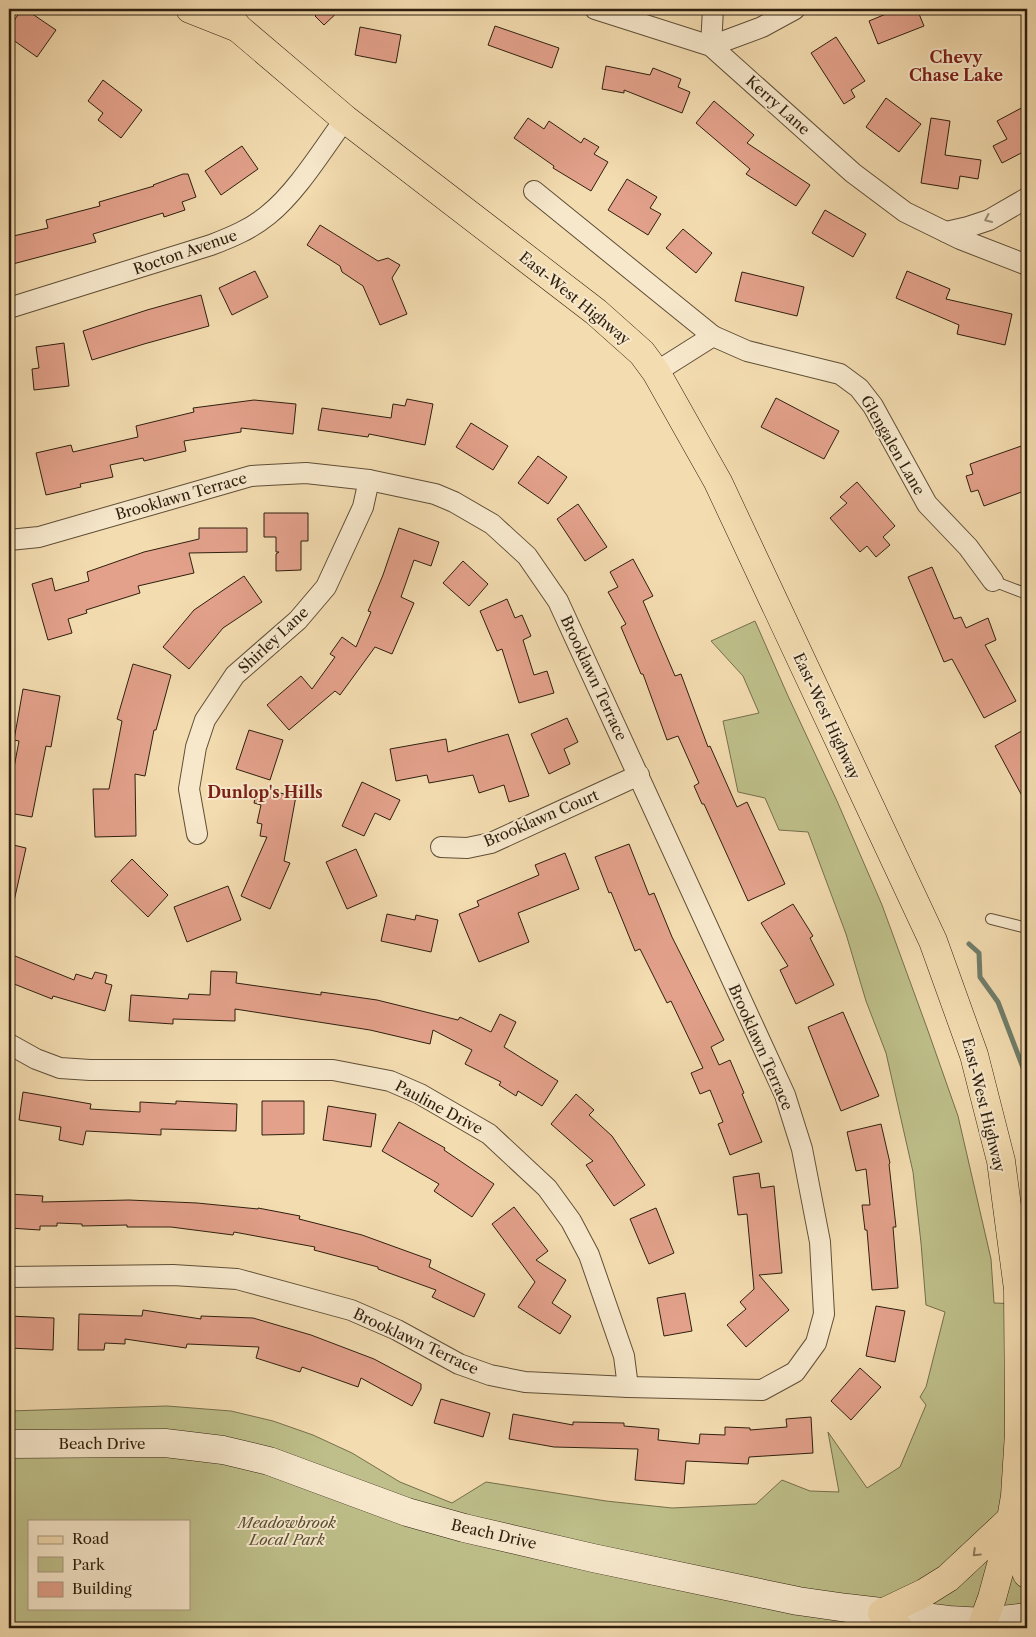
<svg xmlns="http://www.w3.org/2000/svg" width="1036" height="1637" viewBox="0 0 1036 1637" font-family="'Libre Caslon Text',serif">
<rect width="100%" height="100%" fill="#f3dcb0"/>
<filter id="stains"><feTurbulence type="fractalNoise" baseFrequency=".004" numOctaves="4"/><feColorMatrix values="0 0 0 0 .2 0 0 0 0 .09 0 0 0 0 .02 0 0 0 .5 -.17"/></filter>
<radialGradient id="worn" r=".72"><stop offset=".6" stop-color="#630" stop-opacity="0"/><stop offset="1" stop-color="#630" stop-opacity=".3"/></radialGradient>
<path fill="#bebf8a" stroke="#766f4c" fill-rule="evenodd" d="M755,621L788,696L837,801L882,905L927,1028L958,1116L991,1259L994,1303L1021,1304L1027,1310V1628H9V1411L167,1406L231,1411L273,1421L313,1435L352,1453L400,1482L452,1503L486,1482L606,1501L672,1508L756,1504L782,1480L810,1491L839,1492L828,1432L867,1488L900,1467L926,1405L920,1397L926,1387L945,1312L926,1305L921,1243L913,1172L886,1053L866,1001L846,934L808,832L779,830L765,798L738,792L723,721L759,713L743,676L711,641ZM29,1521H189V1608H29Z"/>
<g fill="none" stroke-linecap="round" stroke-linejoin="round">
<path stroke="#707d6a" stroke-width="5" d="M969,944L979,953L980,977L998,1002L1027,1078"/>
</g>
<g fill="#e3a18b" stroke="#2e1f0e">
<path d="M22,9H25L56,30L37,57L9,37V28Z"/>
<path d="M322,9H341L324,25L315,16Z"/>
<path d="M898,9H917L924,26L878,44L869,21Z"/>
<path d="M495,26L559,48L552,68L488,45Z"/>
<path d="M360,27L401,35L396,63L355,55Z"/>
<path d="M836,37L865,81L851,90L855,97L844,104L811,53Z"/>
<path d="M606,66L650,75L653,68L681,79L678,87L690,92L682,113L624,90V93L602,89Z"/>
<path d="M103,80L142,110L121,138L98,120L103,113L88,101Z"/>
<path d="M886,98L921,124L899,152L866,127Z"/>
<path d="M714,101L754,135L747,143L810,185L796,206L746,174L750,169L696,123Z"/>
<path d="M1027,105V150L1002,163L993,146L1007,139L997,121Z"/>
<path d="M528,118L544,129L549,121L581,143L584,138L599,147L594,154L608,162L591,191L553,168L554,166L514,138Z"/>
<path d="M931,118L950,121L945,155L981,160L978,179L960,176L958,189L921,183Z"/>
<path d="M242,146L258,169L221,195L205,171Z"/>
<path d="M183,174H188L196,197L182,202L185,210L164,217L163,213L93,234L96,242L9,265V237L48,228L46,220L100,206L99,202L154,186L153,185Z"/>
<path d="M627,179L657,197L650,208L661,214L648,235L608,210Z"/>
<path d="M825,210L866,234L853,257L812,233Z"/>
<path d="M320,225L378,261L388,258L400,265L392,278L407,314L380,325L363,286L342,272L340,266L307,245Z"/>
<path d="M683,229L712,253L696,273L666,248Z"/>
<path d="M255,271L268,297L232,315L219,288Z"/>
<path d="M907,271L950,289L946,299L1012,314L1005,345L957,334L959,325L896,298Z"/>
<path d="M742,272L804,287L797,316L735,301Z"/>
<path d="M201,295L209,326L144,344L92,360L83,331L147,310Z"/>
<path d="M64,343L69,386L34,390L32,369L39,368L36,347Z"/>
<path d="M776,398L839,431L824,459L761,427Z"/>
<path d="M407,399L433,404L425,445L369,434L368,437L318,430L322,408L391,418L393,404L405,406Z"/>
<path d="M254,400L296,404L293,434L241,428V432L184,441L186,451L144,461L143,458L110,465L113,477L80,484L81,487L46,495L36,453L71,445L73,452L138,437L136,426L194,412L193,408Z"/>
<path d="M471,423L508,446L493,470L456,447Z"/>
<path d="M1027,444V490L984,506L978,490L971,492L966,476L973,474L970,464Z"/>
<path d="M538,456L567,477L548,504L518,483Z"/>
<path d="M857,482L895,526L883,537L890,545L876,557L867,546L860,552L830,518L847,503L840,497Z"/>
<path d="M578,504L607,547L585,561L557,519Z"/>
<path d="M264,513H308V541H301V570L276,571V554L279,552H276V537H264Z"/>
<path d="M199,528H247V552L189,553L194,573L138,586L140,593L86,610L87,613L68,619L72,633L48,640L32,584L52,578L55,591L89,581L87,572L144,552L199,539Z"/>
<path d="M399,528L439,542L431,566L414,560L401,597L414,603L392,654L375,647L340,695L335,691L289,730L267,705L301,676L312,689L335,657L330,654L342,637L356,647L371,612L368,611L383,575Z"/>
<path d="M633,559L653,596L643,601L675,676L681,674L708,747L710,746L737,807L747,802L785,884L748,901L704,804H702L694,786L699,783L678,736L667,740L643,674H641L621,627L626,624L608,592L618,587L610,572Z"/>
<path d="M463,561L488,584L469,606L443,583Z"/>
<path d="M932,567L954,619L961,617L966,628L988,618L996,640L985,645L1016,701L984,718L952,659L944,662L908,577Z"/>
<path d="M244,576L262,602L223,628L189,669L163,647L194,610Z"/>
<path d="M507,599L515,618L522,615L531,636L523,640L534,675L547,671L554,693L519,703L502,649L497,651L480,611Z"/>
<path d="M133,664L171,675L156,730H154L145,776L135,774L136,836L95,837L93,789H109L122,721L117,719Z"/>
<path d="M23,689L60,696L51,747L46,746L32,817L9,813V794L19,741L14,740Z"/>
<path d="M567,718L578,742L564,749L570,764L549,774L531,734Z"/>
<path d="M1027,728V805L995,746Z"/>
<path d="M249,730L283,740L270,780L236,769Z"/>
<path d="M508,734L529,796L509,802L504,785L479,793L473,775L429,783L427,775L396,781L390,749L446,739L448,752Z"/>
<path d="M362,782L400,800L390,820L375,813L364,836L342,826Z"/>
<path d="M257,789L296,796L284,861L290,863L270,909L241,896L267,837L260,836L262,824L257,823L261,805L254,803Z"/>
<path d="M9,844L26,848L14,901L9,900Z"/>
<path d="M629,844L649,895L654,893L672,937L724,1040L711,1047L719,1065L730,1060L744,1093L742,1094L762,1142L730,1155L718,1124L723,1122L710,1090L700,1094L691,1073L703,1068L671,1001L667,1003L640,949L635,951L611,892L609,893L595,857Z"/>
<path d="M356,849L377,896L347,909L326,862Z"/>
<path d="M565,853L579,889L518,913L529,942L479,962L459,914L479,906L477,901L539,875L535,865Z"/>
<path d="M132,859L168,895L148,917L111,881Z"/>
<path d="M228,886L241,920L187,942L174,907Z"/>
<path d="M793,904L813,936L810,938L834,985L796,1004L780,970L788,966L761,923Z"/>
<path d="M387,914L415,920L416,915L438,920L431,952L381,941Z"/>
<path d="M15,956L74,980L76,974L92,979L95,972L107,975L105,983L112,985L105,1011L53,996L52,999L9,982V972Z"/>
<path d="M211,971L237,972L236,983L321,995V992L377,1000L458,1020L460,1017L491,1032L500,1014L516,1022L504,1047L558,1081L542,1106L518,1091L516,1096L499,1085L501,1082L465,1064L472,1050L433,1030L430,1044L370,1030L235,1009V1021L173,1019V1024L129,1021L131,995L188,999L189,994L210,995Z"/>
<path d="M843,1012L879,1096L841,1111L808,1027Z"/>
<path d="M23,1092L91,1104L90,1109L140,1112V1102L176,1104V1101L237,1104L236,1131L161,1129V1135L86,1131L83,1145L59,1140L61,1127L19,1120Z"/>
<path d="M576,1094L594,1110L589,1115L612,1136L645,1185L614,1206L586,1165L593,1161L551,1124Z"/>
<path d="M262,1101H304V1134L262,1135Z"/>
<path d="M328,1106L376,1114L371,1147L323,1140Z"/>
<path d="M399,1122L445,1148L444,1150L494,1184L472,1217L434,1191L439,1184L382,1151Z"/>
<path d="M881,1124L890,1163L889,1164L896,1227H893L898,1288L872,1290L867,1230H865L862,1205H870L866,1169L856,1171L847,1132Z"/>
<path d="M759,1173L761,1188L774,1186L782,1273L759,1275L789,1310L746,1347L727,1325L746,1309L740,1302L754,1289L747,1214L738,1215L733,1177Z"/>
<path d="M9,1194L43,1196L42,1202L129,1200L197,1203L258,1209V1208L300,1216L299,1219L362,1235L431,1260L429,1267L485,1294L474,1317L432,1297L436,1290L378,1269V1267L314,1250L315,1247L234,1232L233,1235L171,1227H127V1225L82,1226V1224L57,1223V1226H40V1230L9,1228Z"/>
<path d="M514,1207L548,1251L536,1260L566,1280L552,1303L571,1316L560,1334L518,1307L535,1282L492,1224Z"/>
<path d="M656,1208L674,1253L649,1264L630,1219Z"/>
<path d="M685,1293L692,1331L664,1336L657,1298Z"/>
<path d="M876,1306L905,1311L895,1362L866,1356Z"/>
<path d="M143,1310L201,1319V1316L253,1318L311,1335L374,1359L421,1384V1389L412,1406L361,1378L358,1387L302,1367L300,1372L256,1358L259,1347L187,1344L186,1348L125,1339V1344L105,1343L104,1350H78L79,1314L142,1316Z"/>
<path d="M9,1316L54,1318L53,1350L9,1348Z"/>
<path d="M860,1368L881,1387L851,1420L831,1401Z"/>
<path d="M441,1399L490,1413L483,1437L434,1423Z"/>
<path d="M513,1414L573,1425V1422L624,1423V1426L659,1429L658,1440L699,1444L700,1434L725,1435V1427L750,1428V1430L787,1427L786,1419L811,1417L813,1453L749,1457L748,1464L686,1461L684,1484L635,1480L638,1449L554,1447L509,1439Z"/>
</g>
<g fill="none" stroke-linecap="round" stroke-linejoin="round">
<defs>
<g id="lane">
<path d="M993,581L1027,594"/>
<path d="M991,919L1027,928"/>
</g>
<g id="street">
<path d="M595,9L711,46L853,173L905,212L960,239L1027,265"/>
<path d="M713,9L711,46L762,27L795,9"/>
<path d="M534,191L713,336"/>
<path d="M946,232L968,227L989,220L1027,198"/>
<path d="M9,308L211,245C232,237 251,229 268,215C297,192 323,149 345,119"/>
<path d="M656,372L713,336L747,351L840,374L859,388L873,406L927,504L968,547L993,581"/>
<path d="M9,540L39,537L251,476L306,473L369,480L435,494L454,502L492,524L527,556L558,601L785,1095L802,1149L820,1242L824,1314L816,1343L795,1372L762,1390L628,1387L525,1382L490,1375L459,1364L397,1330L351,1310L237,1279L173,1275L9,1277"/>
<path d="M197,834L189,789L196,747L205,720L235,675L298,620L326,587L363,507L369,480"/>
<path d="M441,847L467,848L491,843L639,775"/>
<path d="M9,1044L36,1059L60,1068L90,1070H333L390,1081L420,1094L489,1134L547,1188L571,1221L589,1255L624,1356L628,1387"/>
</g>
<path id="secondary" d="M9,1444L165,1443L223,1450L269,1461L407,1512L464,1528L593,1558L798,1601L847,1608L949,1620L984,1622L1027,1617"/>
<g id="primary">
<path d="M190,9L238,28"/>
<path d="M223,9L238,28L345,119L596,312L642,353L656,372L718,482L933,941L974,1055L1001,1161L1018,1289L1019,1433L1015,1496L1007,1543L992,1598L981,1628"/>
<path d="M1013,1525L1022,1562L1027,1574"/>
<path d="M899,1628L882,1613L924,1593L948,1578L1011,1519"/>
</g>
</defs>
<use href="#lane" stroke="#5f4e36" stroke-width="12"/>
<use href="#street" stroke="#5f4e36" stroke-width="22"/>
<use href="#secondary" stroke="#2e1f0e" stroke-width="29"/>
<use href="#primary" stroke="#2e1f0e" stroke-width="29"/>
<use href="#lane" stroke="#f7e8cc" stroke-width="10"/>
<use href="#street" stroke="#f7e8cc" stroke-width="20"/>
<use href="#secondary" stroke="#f7e8cc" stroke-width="28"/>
<use href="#primary" stroke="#f3dcb0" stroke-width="28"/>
</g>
<defs><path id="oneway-chevron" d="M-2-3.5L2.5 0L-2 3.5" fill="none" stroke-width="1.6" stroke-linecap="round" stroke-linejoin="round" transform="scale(1.25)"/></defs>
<use stroke="#9d8e76" href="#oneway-chevron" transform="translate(988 219) rotate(155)"/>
<use stroke="#907e5f" href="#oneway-chevron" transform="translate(976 1553) rotate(136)"/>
<g text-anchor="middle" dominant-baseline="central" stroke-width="4" stroke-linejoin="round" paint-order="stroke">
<g font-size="15" fill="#2e1f0e" stroke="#f7e8cc">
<text transform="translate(778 105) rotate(42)">Kerry Lane</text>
<text transform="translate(185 252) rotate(-19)">Rocton Avenue</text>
<text transform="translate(575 298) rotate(39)">East-West Highway</text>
<text transform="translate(893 445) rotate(60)">Glengalen Lane</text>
<text transform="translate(181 496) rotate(-16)">Brooklawn Terrace</text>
<text transform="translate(273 640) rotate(-43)">Shirley Lane</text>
<text transform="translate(594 678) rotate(65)">Brooklawn Terrace</text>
<text transform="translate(827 716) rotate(65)">East-West Highway</text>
<text transform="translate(541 818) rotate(-23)">Brooklawn Court</text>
<text transform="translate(761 1047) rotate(66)">Brooklawn Terrace</text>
<text transform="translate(984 1105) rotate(76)">East-West Highway</text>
<text transform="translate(439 1107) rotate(28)">Pauline Drive</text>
<text transform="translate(416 1341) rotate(25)">Brooklawn Terrace</text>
<text x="102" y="1443">Beach Drive</text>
<text transform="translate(494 1534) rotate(13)">Beach Drive</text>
</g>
<g font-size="15" font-style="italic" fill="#594f33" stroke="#f7e8cc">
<text x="287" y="1522">Meadowbrook<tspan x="287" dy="17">Local Park</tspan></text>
</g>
<g font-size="16" font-weight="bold" fill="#7a1f14" stroke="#f7e8cc">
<text x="956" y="57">Chevy<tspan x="956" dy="18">Chase Lake</tspan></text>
<text x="265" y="792">Dunlop's Hills</text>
</g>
</g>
<rect width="1036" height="1637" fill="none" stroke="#f3dcb0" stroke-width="30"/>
<rect x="10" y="10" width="1016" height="1617" fill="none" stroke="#2e1f0e" stroke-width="2.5"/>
<rect x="15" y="15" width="1006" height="1607" fill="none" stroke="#2e1f0e"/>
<rect x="28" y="1520" width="162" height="90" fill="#f7e8cc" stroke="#a79880"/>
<rect x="38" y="1536" width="25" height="8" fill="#f3dcb0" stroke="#a79880"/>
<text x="72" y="1544" font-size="15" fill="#2e1f0e">Road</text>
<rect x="38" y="1557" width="25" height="15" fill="#bebf8a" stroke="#a79880"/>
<text x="72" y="1570" font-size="15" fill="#2e1f0e">Park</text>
<rect x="38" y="1582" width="25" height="15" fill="#e3a18b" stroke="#a79880"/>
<text x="72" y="1594" font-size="15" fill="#2e1f0e">Building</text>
<rect width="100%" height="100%" filter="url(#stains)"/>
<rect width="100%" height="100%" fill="url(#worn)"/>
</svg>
